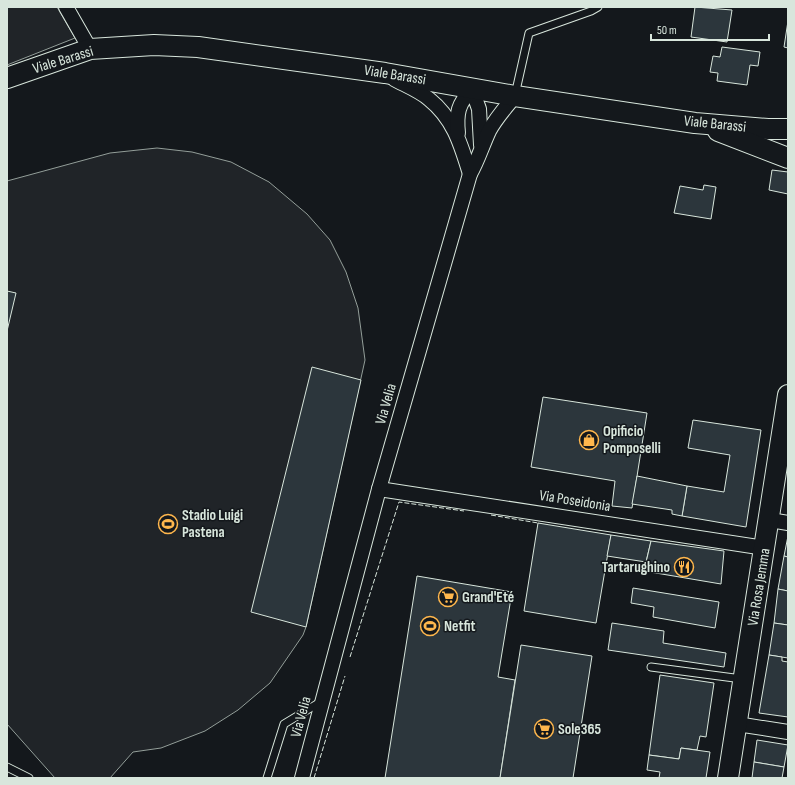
<svg xmlns="http://www.w3.org/2000/svg" width="795" height="785" viewBox="0 0 795 785" font-family="'Sofia Sans Condensed',sans-serif">
<rect width="100%" height="100%" fill="#14181c"/>
<g fill="#202428" stroke="#939e99">
<path d="M7,7H57L75,38L7,65Z"/>
<path d="M157,148L192,152L231,162L269,182L307,214L330,240L346,272L358,308L365,360L306,627L303,635L270,683L238,710L205,731L161,748L133,752L110,778H55L7,724V181L110,153Z"/>
</g>
<g fill="#2c363c" stroke="#d8e6dc">
<path d="M695,7L732,10L727,42L691,37Z"/>
<path d="M788,21V48L784,47Z"/>
<path d="M722,47L760,52L758,66L750,65L747,85L717,81L718,73L710,72L713,56L720,57Z"/>
<path d="M772,170L788,172V194L769,190Z"/>
<path d="M704,185L716,187L711,219L674,213L680,186L703,190Z"/>
<path d="M7,291L16,293L7,331Z"/>
<path d="M312,367L361,380L306,627L251,612Z"/>
<path d="M543,397L647,413L632,508L612,506L615,481L531,467Z"/>
<path d="M693,420L761,430L746,527L682,516L687,486L724,492L730,455L688,448Z"/>
<path d="M637,476L687,486L682,516L672,514V510L632,504Z"/>
<path d="M538,523L611,535L596,623L524,611Z"/>
<path d="M611,535L651,541L646,562L607,556Z"/>
<path d="M788,536V557L784,556Z"/>
<path d="M651,541L724,551L721,584L644,571Z"/>
<path d="M784,556L788,557V591L778,589Z"/>
<path d="M417,576L512,592L498,677L515,680L500,778H385Z"/>
<path d="M633,588L719,602L715,628L653,617L654,607L631,603Z"/>
<path d="M778,589L788,591V625L774,623Z"/>
<path d="M612,623L664,631L663,643L726,653L724,667L608,650Z"/>
<path d="M774,623L788,625V658L769,655Z"/>
<path d="M521,645L592,656L573,778H500Z"/>
<path d="M769,655L782,657V661L788,662V717L759,713Z"/>
<path d="M660,675L714,683L706,737L700,736L697,750L681,748L679,759L649,755Z"/>
<path d="M757,740L788,745L784,767L754,762Z"/>
<path d="M681,748L710,752L706,778H659L660,772L647,770L649,755L679,759Z"/>
<path d="M754,762L784,767L782,778H752Z"/>
</g>
<g fill="none" stroke-linecap="round" stroke-linejoin="round">
<defs>
<g id="lane">
<path d="M515,95L529,33L591,11L598,7"/>
<path d="M651,667L742,679"/>
<path d="M7,767L29,778"/>
<path d="M267,778L284,724L322,701"/>
</g>
<g id="street">
<path d="M66,7L90,49"/>
<path d="M394,79C405,85 420,91 429,99C454,119 461,145 470,174"/>
<path d="M458,133C456,113 458,104 472,89L479,109L481,145"/>
<path d="M379,489L765,548"/>
<path d="M770,520L788,523"/>
<path d="M737,724L788,732"/>
<path d="M302,778L379,489L470,174C478,160 482,146 489,131C496,118 506,107 515,96"/>
</g>
<g id="secondary">
<path d="M7,78L90,49L154,45L198,47L385,73L515,96L695,123L768,129H788"/>
<path d="M718,131L788,158"/>
<path d="M728,778L788,395"/>
</g>
</defs>
<use href="#lane" stroke="#d8e6dc" stroke-width="9"/>
<use href="#street" stroke="#d8e6dc" stroke-width="16"/>
<use href="#secondary" stroke="#d8e6dc" stroke-width="22"/>
<use href="#lane" stroke="#14181c" stroke-width="7"/>
<use href="#street" stroke="#14181c" stroke-width="14"/>
<use href="#secondary" stroke="#14181c" stroke-width="20"/>
<g stroke="#d8e6dc" stroke-width="1" stroke-dasharray="5 2" stroke-linecap="butt">
<path d="M491,515L538,523"/>
<path d="M350,657L399,502L464,511"/>
<path d="M314,778L345,676"/>
</g>
</g>
<defs>
<symbol id="shop-ring" viewBox="-11 -11 22 22"><circle r="9.5" fill="#14181c" stroke="#ffb74d" stroke-width="1.5"/><path d="M-5-2.5h2.3a2.7 3.5 0 0 1 5.4 0H5L5.5 6h-11ZM-1.5-2.5h3a1.5 2.3 0 0 0-3 0Z" fill="#ffb74d"/></symbol>
<symbol id="stadium-ring" viewBox="-11 -11 22 22"><circle r="9.5" fill="#14181c" stroke="#ffb74d" stroke-width="1.5"/><path d="M0-5a6.5 5 0 1 0 0 10a6.5 5 0 1 0 0-10ZM-3.5-1.8h7v3.6h-7Z" fill="#ffb74d"/></symbol>
<symbol id="restaurant-ring" viewBox="-11 -11 22 22"><circle r="9.5" fill="#14181c" stroke="#ffb74d" stroke-width="1.5"/><path d="M-5-6h1v4h1v-4h1v4h1v-4h1v5L-1.5 .5V6h-2V.5L-5-1ZM5-6V6H3V1.5H1.5Q1.5-4 5-6Z" fill="#ffb74d"/></symbol>
<symbol id="supermarket-ring" viewBox="-11 -11 22 22"><circle r="9.5" fill="#14181c" stroke="#ffb74d" stroke-width="1.5"/><path d="M-6-5.5h2.5l.6 2H6L4.5 2H-2.5L-4.4-4H-6ZM-1.5 3.2a1.3 1.3 0 1 0 .1 0ZM3 3.2a1.3 1.3 0 1 0 .1 0Z" fill="#ffb74d"/></symbol>
</defs>
<g fill-rule="evenodd">
<use href="#shop-ring" x="578" y="429" width="22" height="22"/>
<use href="#stadium-ring" x="157" y="513" width="22" height="22"/>
<use href="#restaurant-ring" x="673" y="556" width="22" height="22"/>
<use href="#supermarket-ring" x="437" y="586" width="22" height="22"/>
<use href="#stadium-ring" x="419" y="615" width="22" height="22"/>
<use href="#supermarket-ring" x="533" y="718" width="22" height="22"/>
</g>
<g text-anchor="middle" dominant-baseline="central" stroke-width="3" stroke-linejoin="round" paint-order="stroke">
<g font-size="15" fill="#d8e6dc" stroke="#14181c">
<text transform="translate(63 60) rotate(-17)">Viale Barassi</text>
<text transform="translate(395 75) rotate(9)">Viale Barassi</text>
<text transform="translate(715 124) rotate(6)">Viale Barassi</text>
<text transform="translate(386 404) rotate(-74)">Via Velia</text>
<text transform="translate(575 501) rotate(9)">Via Poseidonia</text>
<text transform="translate(759 587) rotate(-81)">Via Rosa Jemma</text>
<text transform="translate(301 717) rotate(-75)">Via Velia</text>
</g>
<g font-size="15" font-weight="bold" fill="#d8e6dc" stroke="#14181c" text-anchor="start">
<text x="603" y="431">Opificio<tspan x="603" dy="17">Pomposelli</tspan></text>
<text x="182" y="515">Stadio Luigi<tspan x="182" dy="17">Pastena</tspan></text>
<text x="670" y="567" text-anchor="end">Tartarughino</text>
<text x="462" y="597">Grand'Eté</text>
<text x="444" y="626">Netfit</text>
<text x="558" y="729">Sole365</text>
</g>
</g>
<rect width="795" height="785" fill="none" stroke="#d8e6dc" stroke-width="16"/>
<path d="M651 34v6h118v-6" fill="none" stroke="#d8e6dc" stroke-width="2"/>
<text x="657" y="34" font-size="12" fill="#d8e6dc" stroke="#14181c" stroke-width="3" paint-order="stroke">50 m</text>
</svg>
